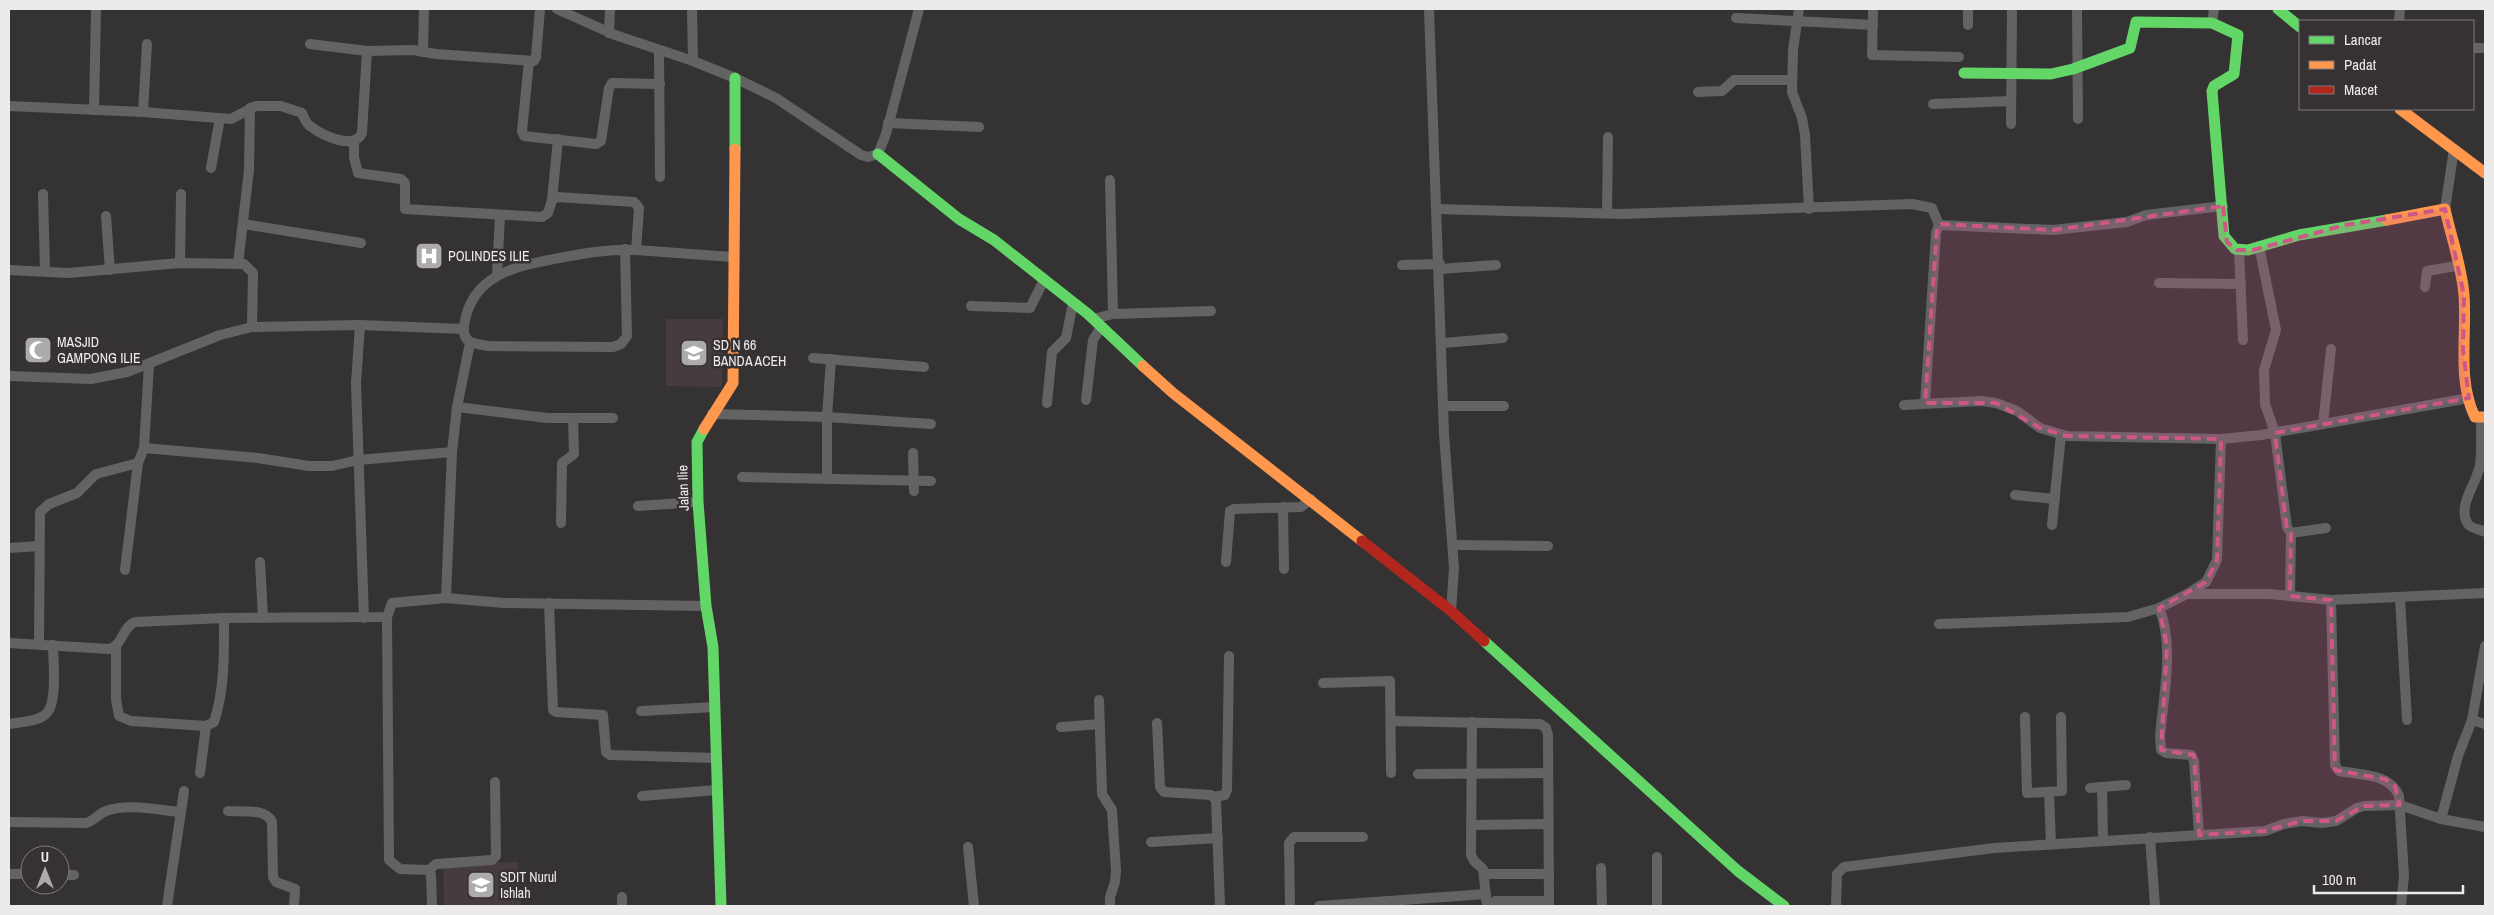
<svg xmlns="http://www.w3.org/2000/svg" width="2494" height="915" viewBox="0 0 2494 915" font-family="'Archivo Narrow',sans-serif">
<rect width="100%" height="100%" fill="#353233"/>
<g fill="#463b3e">
<path d="M666,319H723L722,387L666,386Z"/>
<path d="M518,862L521,906H444L443,864Z"/>
</g>
<g fill="none" stroke-linecap="round" stroke-linejoin="round">
<g stroke="#646364" stroke-width="10">
<path d="M557,9L615,35L693,61L735,78L776,98L861,155L868,157L878,154L886,134L919,9"/>
<path d="M692,9L693,61"/>
<path d="M1429,9L1444,434L1454,568L1451,611"/>
<path d="M1799,9L1793,50L1792,92L1802,118L1805,135L1809,209"/>
<path d="M1873,9L1872,55L1959,57"/>
<path d="M2077,9L2078,119"/>
<path d="M1736,18L1873,25"/>
<path d="M2399,21L2400,9"/>
<path d="M2212,23L2214,9"/>
<path d="M1968,25V9"/>
<path d="M609,33L610,9"/>
<path d="M310,44L367,51"/>
<path d="M2473,48H2485"/>
<path d="M659,50L660,177"/>
<path d="M423,52L424,9"/>
<path d="M529,61L522,131L524,136L596,144L601,141L609,88L612,83L660,84"/>
<path d="M1698,92L1722,91L1734,80H1792"/>
<path d="M1933,104L2011,101"/>
<path d="M9,106L143,112L231,119L256,106H281L302,113C304,117 306,124 310,126C322,135 354,151 362,133L367,51L413,50L436,54L534,61L536,57L540,9"/>
<path d="M94,110L96,9"/>
<path d="M143,112L147,44"/>
<path d="M888,123L979,127"/>
<path d="M2011,124L2012,9"/>
<path d="M354,142V157L358,173L401,179L405,183V209L542,217L548,213L552,200L557,197L634,202L639,208L636,250"/>
<path d="M211,168L220,118"/>
<path d="M1110,180L1113,314"/>
<path d="M43,194L45,270"/>
<path d="M552,200L558,139"/>
<path d="M1437,209L1622,214L1912,204L1932,208L1939,225"/>
<path d="M2445,209L2454,149"/>
<path d="M1607,213L1608,137"/>
<path d="M106,216L110,270"/>
<path d="M243,224L361,243"/>
<path d="M2259,246L2276,330L2264,370L2265,404L2275,433L2287,527L2291,533L2326,528"/>
<path d="M625,249L627,336L621,344L613,347L489,346C475,344 462,344 464,326C471,274 517,266 559,258C585,253 609,249 636,250L732,257"/>
<path d="M2239,250L2243,340"/>
<path d="M180,263L181,194"/>
<path d="M238,264L249,170L250,108"/>
<path d="M1402,265L1440,264"/>
<path d="M1440,269L1496,265"/>
<path d="M9,270L68,273L180,263L244,264L253,273L252,327"/>
<path d="M497,276L500,215"/>
<path d="M2159,283L2241,284"/>
<path d="M2425,287L2427,271L2456,266"/>
<path d="M971,306L1030,308L1044,280"/>
<path d="M1093,319L1113,314L1211,311"/>
<path d="M360,325L356,383L364,618"/>
<path d="M1443,343L1503,338"/>
<path d="M813,358L924,367"/>
<path d="M9,376L91,379L127,372L220,335L252,327L360,325L464,329"/>
<path d="M1086,400L1093,340L1101,327"/>
<path d="M1047,403L1052,352L1066,338L1073,303"/>
<path d="M1925,403L1936,233L1939,225L2053,230L2127,222L2146,215L2223,206"/>
<path d="M1904,405L1981,401L1996,403L2017,411L2040,428L2067,436L2221,439L2261,435L2469,398"/>
<path d="M1444,406H1504"/>
<path d="M457,407L547,418H613"/>
<path d="M712,414L827,417L931,424"/>
<path d="M2481,418C2481,433 2482,450 2480,465C2478,481 2456,507 2468,524C2471,529 2480,529 2485,532"/>
<path d="M2323,424L2331,349"/>
<path d="M144,448L258,458L309,466H332L358,460L452,452"/>
<path d="M913,453L914,491"/>
<path d="M742,477L931,481"/>
<path d="M827,479V417L831,359"/>
<path d="M2015,495L2055,499"/>
<path d="M638,506L698,502"/>
<path d="M1283,507L1284,569"/>
<path d="M561,523L562,463L574,454L573,418"/>
<path d="M2052,525L2061,435L2067,436"/>
<path d="M1453,545L1548,546"/>
<path d="M9,548L39,546"/>
<path d="M260,562L263,618"/>
<path d="M1226,562L1230,511L1234,509L1301,507L1311,499"/>
<path d="M125,570L138,463L144,448L149,365"/>
<path d="M2187,594H2269L2331,600L2485,593"/>
<path d="M2290,596L2291,533"/>
<path d="M446,598L452,452L457,407L470,343"/>
<path d="M2400,598L2407,720"/>
<path d="M2331,600L2335,765L2339,771C2360,775 2390,773 2399,796L2404,876L2401,906"/>
<path d="M549,603L553,710L556,712L603,715L606,752L610,755L716,758"/>
<path d="M2159,608C2175,645 2163,697 2160,737L2161,750L2166,753L2191,755L2194,761L2199,835"/>
<path d="M387,617L389,860L400,869L429,870L431,875L432,906"/>
<path d="M1939,624L2128,617L2159,608L2187,594L2206,582L2217,560L2221,439"/>
<path d="M9,643L109,649C123,646 122,627 135,622L224,618L387,617L392,603L446,598L504,603L706,606"/>
<path d="M39,644L40,512L49,504L77,493L96,474L138,463"/>
<path d="M116,646V699L119,716L131,721L206,726L200,773"/>
<path d="M1323,683L1390,681L1391,773"/>
<path d="M1099,700L1102,794L1112,810L1116,871L1115,882L1110,897V906"/>
<path d="M641,711L715,707"/>
<path d="M2025,717L2027,793L2062,791L2061,717"/>
<path d="M2472,720L2485,724"/>
<path d="M1391,721L1540,724L1546,728L1548,735L1549,906"/>
<path d="M1472,722L1471,855L1474,861L1483,869L1487,906"/>
<path d="M1157,723L1160,787L1164,792L1211,795L1216,800L1220,906"/>
<path d="M9,724C20,722 37,722 46,714C58,703 53,660 53,645"/>
<path d="M206,726L214,722C225,689 224,652 224,618"/>
<path d="M1061,727L1100,724"/>
<path d="M1418,774L1548,773"/>
<path d="M2102,787L2103,840"/>
<path d="M2090,788L2126,785"/>
<path d="M2049,792L2051,844"/>
<path d="M642,796L717,790"/>
<path d="M1214,797L1225,795L1227,790L1229,656"/>
<path d="M228,811C241,812 266,808 272,822L273,877L276,882L295,889L294,906"/>
<path d="M2441,819L2458,756L2472,720L2485,646"/>
<path d="M9,822L86,823C94,821 98,814 106,811C128,803 157,810 180,812"/>
<path d="M1471,825L1548,824"/>
<path d="M2150,837L2155,906"/>
<path d="M1151,842L1218,838"/>
<path d="M968,847L974,906"/>
<path d="M1601,868L1602,906"/>
<path d="M429,870L436,864L492,860L496,856L495,782"/>
<path d="M9,874H30"/>
<path d="M1484,874H1549"/>
<path d="M60,875H74"/>
<path d="M622,897V906"/>
<path d="M1495,901H1549"/>
<path d="M167,906L184,791"/>
<path d="M1290,906L1289,843L1294,837H1363"/>
<path d="M1319,906L1486,894"/>
<path d="M1657,906V857"/>
<path d="M1836,906L1837,874L1844,867L1994,848L2265,831L2284,824L2302,821L2322,823L2336,821L2357,808L2364,806L2400,805L2441,819L2485,827"/>
</g>
<g stroke="#63d668" stroke-width="11">
<path d="M2278,9L2300,27"/>
<path d="M1964,73L2051,74L2073,69L2130,48L2136,22L2212,23L2238,35L2234,74L2214,86L2212,91L2224,236L2235,249L2248,250L2299,235L2387,220"/>
<path d="M735,149V78"/>
<path d="M878,154L959,219L994,240L1088,314L1143,366"/>
<path d="M704,429L697,442L698,502L706,606L713,647L721,906"/>
<path d="M1484,641L1738,871L1784,906"/>
</g>
<g stroke="#ff974d" stroke-width="11">
<path d="M2400,109L2485,173"/>
<path d="M2387,220L2445,209C2451,237 2462,267 2464,295C2467,334 2457,381 2475,417H2485"/>
<path d="M1143,366L1173,393L1362,541"/>
<path d="M704,429L733,383L735,149"/>
</g>
<path stroke="#b3261e" stroke-width="11" d="M1362,541L1451,611L1484,641"/>
</g>
<path fill="#cf5786" fill-opacity="0.2" stroke="#cf5786" stroke-width="4" stroke-dasharray="10 6" stroke-linejoin="round" d="M2223,206L2227,242L2237,250H2253L2345,225L2445,209L2464,295L2463,350L2469,398L2275,433L2287,529L2291,533L2290,596L2331,600L2335,770L2385,779L2395,786L2400,805L2364,806L2336,821H2302L2265,831L2199,835L2194,755L2161,750L2167,646L2159,608L2206,582L2217,560L2221,439L2067,436L2040,428L1996,403H1925L1937,227L1942,224L2053,230Z"/>
<defs>
<symbol id="hospital-square" viewBox="-11 -11 22 22"><rect x="-9" y="-9" width="18" height="18" rx="4" fill="#adaaab" stroke="#363133"/><path d="M-5-5h3v3.5h4V-5h3V5h-3V1.5h-4V5h-3Z" fill="#fff"/></symbol>
<symbol id="mosque-square" viewBox="-11 -11 22 22"><rect x="-9" y="-9" width="18" height="18" rx="4" fill="#adaaab" stroke="#363133"/><path d="M3.5-4.9A6 6 0 1 0 3.5 4.9A5 5 0 1 1 3.5-4.9Z" fill="#fff"/></symbol>
<symbol id="school-square" viewBox="-11 -11 22 22"><rect x="-9" y="-9" width="18" height="18" rx="4" fill="#adaaab" stroke="#363133"/><path d="M0-5L7-2L0 1L-7-2ZM-4 1L0 2.5L4 1V4Q0 6-4 4Z" fill="#fff"/></symbol>
</defs>
<g fill-rule="evenodd">
<use href="#hospital-square" x="413" y="240" width="32" height="32"/>
<use href="#mosque-square" x="22" y="334" width="32" height="32"/>
<use href="#school-square" x="678" y="337" width="32" height="32"/>
<use href="#school-square" x="465" y="869" width="32" height="32"/>
</g>
<g text-anchor="middle" dominant-baseline="central" stroke-width="5" stroke-linejoin="round" paint-order="stroke">
<g font-size="14" fill="#edeaeb" stroke="#363133" text-anchor="start">
<text x="448" y="256">POLINDES ILIE</text>
<text x="57" y="342">MASJID<tspan x="57" dy="16">GAMPONG ILIE</tspan></text>
<text x="713" y="345">SD N 66<tspan x="713" dy="16">BANDA ACEH</tspan></text>
<text x="500" y="877">SDIT Nurul<tspan x="500" dy="16">Ishlah</tspan></text>
</g>
<g font-size="14" fill="#edeaeb" stroke="#363133">
<text transform="translate(683 488) rotate(-92)">Jalan Ilie</text>
</g>
</g>
<rect width="2494" height="915" fill="none" stroke="#edeaeb" stroke-width="20"/>
<rect x="2299" y="20" width="175" height="90" fill="#363133" stroke="#7f7b7d"/>
<rect x="2309" y="36" width="25" height="8" fill="#63d668" stroke="#7f7b7d"/>
<text x="2344" y="45" font-size="15" fill="#edeaeb">Lancar</text>
<rect x="2309" y="61" width="25" height="8" fill="#ff974d" stroke="#7f7b7d"/>
<text x="2344" y="70" font-size="15" fill="#edeaeb">Padat</text>
<rect x="2309" y="86" width="25" height="8" fill="#b3261e" stroke="#7f7b7d"/>
<text x="2344" y="95" font-size="15" fill="#edeaeb">Macet</text>
<g transform="translate(45 870)"><circle r="24" fill="#363133" stroke="#7f7b7d"/>
<path d="M0-4L9 19L0 12L-9 19Z" fill="#adaaab"/>
<text y="-8" font-size="14" font-weight="bold" text-anchor="middle" fill="#edeaeb">U</text>
</g>
<path d="M2314 885v8h149v-8" fill="none" stroke="#edeaeb" stroke-width="2.5"/>
<text x="2322" y="885" font-size="15" fill="#edeaeb" stroke="#363133" stroke-width="4" paint-order="stroke">100 m</text>
</svg>
